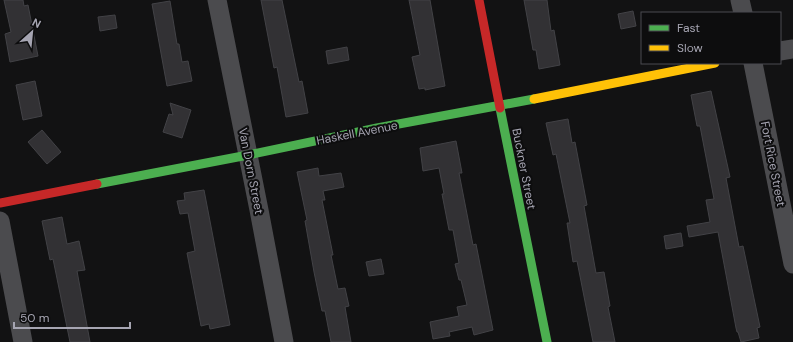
<svg xmlns="http://www.w3.org/2000/svg" width="793" height="342" viewBox="0 0 793 342" font-family="'DM Sans',sans-serif">
<rect width="100%" height="100%" fill="#121213"/>
<g fill="#323134" stroke="#424246">
<path d="M4,0H23L24,6L28,5L38,56L10,62L5,34L11,32Z"/>
<path d="M261,0H282L299,82L302,81L308,113L286,117L277,67L274,68Z"/>
<path d="M409,0H430L445,86L425,90V88L419,89L412,57L420,55Z"/>
<path d="M524,0H547L551,31L554,30L560,65L539,69L536,50H533Z"/>
<path d="M170,1L177,44H179L182,62L188,61L192,81L167,86L152,4Z"/>
<path d="M633,11L636,26L621,29L618,14Z"/>
<path d="M115,15L117,28L100,31L98,17Z"/>
<path d="M347,47L349,60L328,64L326,51Z"/>
<path d="M35,81L42,116L23,120L16,85Z"/>
<path d="M711,91L730,177L726,178L739,247L743,246L760,327L757,328L759,338L741,342L738,332H737L736,328L718,232L689,237L687,226L710,222L706,200L714,199L700,126H697L691,95Z"/>
<path d="M170,103L191,110L182,138L163,132L169,114L173,115Z"/>
<path d="M568,119L572,143L575,142L587,205L584,206L596,273L604,272L610,306L608,307L615,342H593L577,261L573,262L567,223H570L556,154L553,155L546,123Z"/>
<path d="M42,130L61,152L47,164L28,142Z"/>
<path d="M456,141L462,173H459L473,245L476,244L493,330L474,335L472,327L449,332L450,336L433,339L430,322L459,316L457,307L467,305L461,280H459L455,264L459,263L453,230H449L442,194H444L439,168L423,171L420,148Z"/>
<path d="M318,168L319,176L341,173L344,187L323,191L325,200H322L333,255H331L338,289L345,288L349,306L345,307L351,342H331L325,311H322L314,272L305,221L307,220L297,172Z"/>
<path d="M204,190L230,325L210,329L209,324L201,326L187,253L195,251L188,213L180,214L177,201L185,200L184,193Z"/>
<path d="M62,217L67,244L79,241L85,270L77,271L90,342H70L53,259L50,260L42,221Z"/>
<path d="M681,233L683,246L666,249L664,236Z"/>
<path d="M381,259L384,274L369,276L366,262Z"/>
</g>
<g fill="none" stroke-linecap="round" stroke-linejoin="round">
<g stroke="#4b4b4e" stroke-width="19">
<path d="M217,0L259,210L284,342"/>
<path d="M740,0L743,13"/>
<path d="M780,51L793,49"/>
<path d="M753,63L793,264"/>
<path d="M0,221L23,342"/>
</g>
<g stroke="#4caf50" stroke-width="9">
<path d="M500,108L547,342"/>
<path d="M97,184L248,155L377,128L534,99"/>
</g>
<path stroke="#ffc107" stroke-width="9" d="M534,99L715,63"/>
<g stroke="#c62828" stroke-width="9">
<path d="M479,0L500,108"/>
<path d="M0,203L97,184"/>
</g>
</g>
<g text-anchor="middle" dominant-baseline="central" stroke-width="4" stroke-linejoin="round" paint-order="stroke">
<g font-size="12" fill="#a6a5b2" stroke="#0d0d0e">
<text transform="translate(357 133) rotate(-11)">Haskell Avenue</text>
<text transform="translate(773 164) rotate(79)">Fort Rice Street</text>
<text transform="translate(524 169) rotate(79)">Buckner Street</text>
<text transform="translate(251 171) rotate(79)">Van Dorn Street</text>
</g>
</g>
<rect x="641" y="12" width="140" height="52" fill="#0d0d0e" stroke="#4a4a50"/>
<rect x="649" y="25" width="20" height="6" fill="#4caf50" stroke="#4a4a50"/>
<text x="677" y="32" font-size="12" fill="#a6a5b2">Fast</text>
<rect x="649" y="45" width="20" height="6" fill="#ffc107" stroke="#4a4a50"/>
<text x="677" y="52" font-size="12" fill="#a6a5b2">Slow</text>
<g transform="translate(32 32) rotate(27)" stroke="#0d0d0e" stroke-width="3" paint-order="stroke">
<path d="M0-3L7 15L0 10L-7 15Z" fill="#a6a5b2"/>
<text y="-6" font-size="11" font-weight="bold" text-anchor="middle" fill="#a6a5b2">N</text>
</g>
<path d="M14 322v6h116v-6" fill="none" stroke="#a6a5b2" stroke-width="2"/>
<text x="20" y="322" font-size="12" fill="#a6a5b2" stroke="#0d0d0e" stroke-width="3" paint-order="stroke">50 m</text>
</svg>
